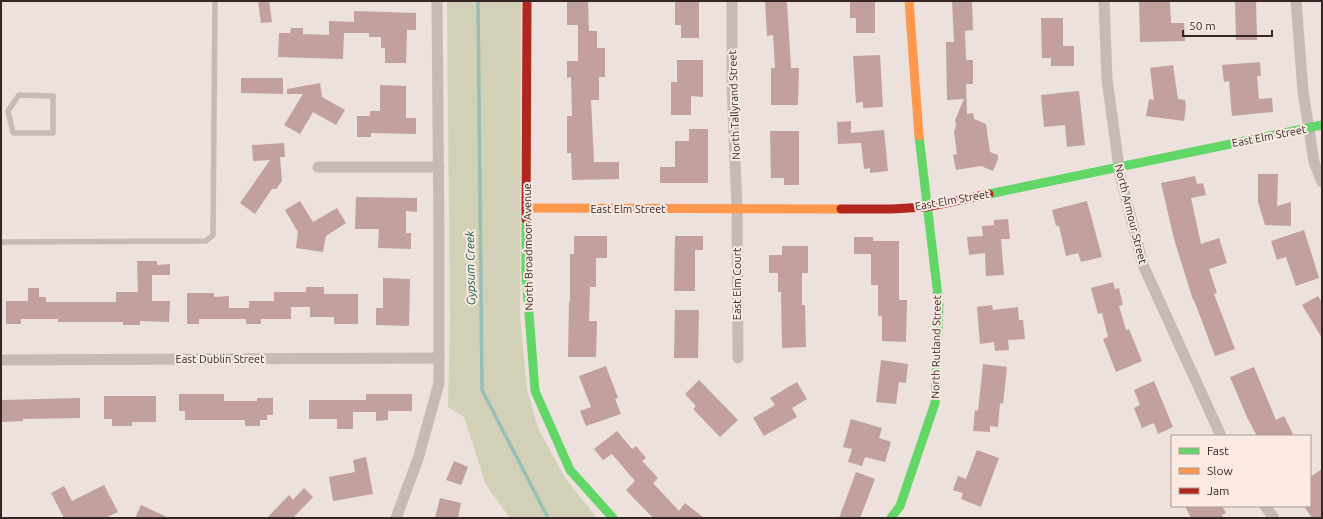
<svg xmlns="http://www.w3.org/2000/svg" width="1323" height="519" viewBox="0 0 1323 519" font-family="Ubuntu,sans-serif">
<rect width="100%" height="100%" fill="#ece1dc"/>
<path fill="#d2d0b6" d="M447,1H521L520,317L527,389L538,428L565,478L597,518H510L486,485L464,417L448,407L450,320Z"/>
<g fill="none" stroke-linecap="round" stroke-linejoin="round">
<path stroke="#97bfb6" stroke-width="3.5" d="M478,1L482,390L548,518"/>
</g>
<g fill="#c1a09d">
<path d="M258,1H269L272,22L261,23Z"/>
<path d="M567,1H588L589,31H597V48H605V77H599V100H591L594,162H619V179L572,180L571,153H567V116H572L571,77L567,78V61H578V25H567Z"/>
<path d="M675,1H699V38H681V25H675Z"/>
<path d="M765,1H786V3H787L791,68H799L798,105H771V68H775L773,35L767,36Z"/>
<path d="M850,1H875V33H856V18H850Z"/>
<path d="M952,1H972L973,30L965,31L966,60H973V84H966L967,114L973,113L974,119L986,124L990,152L998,155V159L993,171L981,166L956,170L953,155L957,154L954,132L956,126L955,120L964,99L947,100L946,42H954Z"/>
<path d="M1139,1L1170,2L1171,23H1184L1185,41L1140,42Z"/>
<path d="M1235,1H1256L1257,40H1236Z"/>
<path d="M354,11L416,13V30H407L406,63H385V48H381V37H369V33H344L343,59L278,57L279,33H290L291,28H303V34L329,35V21L354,22Z"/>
<path d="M1041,18H1063V46H1074V66H1051V58H1042Z"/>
<path d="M880,55L883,107L863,108V102L856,103L853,56Z"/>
<path d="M677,60H703V97L691,96V115H671V82H677Z"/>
<path d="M1260,62L1261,76H1257L1259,99L1272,98L1273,112L1232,116L1229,81L1224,82L1222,65Z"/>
<path d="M1173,65L1178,99L1185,100L1186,106L1184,121L1146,116L1149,99L1154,100L1150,68Z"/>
<path d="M241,78H283V94L241,93Z"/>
<path d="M320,83L322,97L345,110L336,125L313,112L300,134L284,125L303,94H287V89Z"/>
<path d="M380,85L406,86V118H416V134L371,133V137H357V116H370V111H380Z"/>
<path d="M1079,91L1085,145L1067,147L1065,125L1044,127L1041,95Z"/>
<path d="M851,121V133L884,130L888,171L870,173V168L864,169L861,143L838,144L837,122Z"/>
<path d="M689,129H708V183H660V167H675V141H689Z"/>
<path d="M770,131H799V185H784V178H771Z"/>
<path d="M284,143L285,157H280L282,181L276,189H272L255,214L240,203L270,160L253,161L252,145Z"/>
<path d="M1258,174H1278L1277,206L1291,202V226L1265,225L1258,202Z"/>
<path d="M1195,176L1197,184L1203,183L1206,195L1191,198L1201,244L1219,238L1227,263L1209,269L1217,293L1214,294L1235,349L1215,356L1194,300H1193L1174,239L1161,183Z"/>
<path d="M356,197L417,198V212L406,211V233H411V249L378,248L379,229H355Z"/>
<path d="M300,201L313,222L337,208L346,223L326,236L323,252L296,248L298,232L285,210Z"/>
<path d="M1087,201L1102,257L1081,262L1078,253L1066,256L1059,226H1056L1052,210Z"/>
<path d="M1008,219L1010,239H1001L1004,275L986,276L985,253L969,255L967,237L983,236L982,226L994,225V220Z"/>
<path d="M1304,230L1319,278L1296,286L1286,257L1277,260L1271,241Z"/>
<path d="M574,236H607V258H596V287H590L589,321H597L596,357H568L569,302H570V254H574Z"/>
<path d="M675,236H703V250H695V291H674Z"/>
<path d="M854,237H873V241H899V300H907L906,342L882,341V316H878V285H871V254H854Z"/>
<path d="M782,246H808V273H802V305H805L806,347L782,348L781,292H778V273H769V255H782Z"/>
<path d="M137,261H157V265L170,264V275H152V301H170L169,322L140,321V325H123V322H58V319H21V324H6V301H28V288H39V297H46V302H116V292H138Z"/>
<path d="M383,278L410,279L409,326L376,325V308H383Z"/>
<path d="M1113,282L1115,289L1119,288L1123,305L1119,306L1126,330L1129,329L1142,361L1116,372L1103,339L1108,337L1102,313L1098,314L1091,288Z"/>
<path d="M306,287H324V294H358V324H334V317H310V307H291V319H261V324H246V319H199V324H187V293H214V297L229,296V308H249V301H274V292H306Z"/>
<path d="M1318,296L1322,302V338L1302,305Z"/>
<path d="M992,305L993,310L1018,307L1019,320H1023L1025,339L1008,340L1009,350L995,351L994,342L980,344L977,307Z"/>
<path d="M675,310H699L698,358H674Z"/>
<path d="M881,360L908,364L906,383L899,382L896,404L876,402Z"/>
<path d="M983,364L1007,367L1003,404L1000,403L998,427L990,426V432L973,431L975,410L978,411Z"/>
<path d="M606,366L618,398L615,399L621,414L586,426L580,411L591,407L579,376Z"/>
<path d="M1254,367L1276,420L1284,416L1294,436H1257L1247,417L1230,377Z"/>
<path d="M699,380L738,420L720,437L693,409L696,406L685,394Z"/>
<path d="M1154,381L1173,427L1158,434L1154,423L1142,428L1134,408L1140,405L1134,390Z"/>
<path d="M797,382L807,399L792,408L797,417L764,436L753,418L775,405L770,398Z"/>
<path d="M179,394H224V401H257V398H273V415H267V420H260V426H245V420H185V411H179Z"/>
<path d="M366,394H412V411H388V420L376,421V412H353V429H337V419H309V400H366Z"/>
<path d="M104,396H156V422H132V426H112V419H104Z"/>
<path d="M80,398V418L23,419V421L1,422V400Z"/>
<path d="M851,419L882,428L879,438L891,442L885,462L865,457L862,466L848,462L852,449L843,447Z"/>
<path d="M617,431L632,449L636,446L646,458L642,461L658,478L653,483L679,511L685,503L704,518H653L626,490L635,481L612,454L603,460L594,449Z"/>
<path d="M977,450L999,458L981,507L961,499L963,493L953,490L958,476L966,479Z"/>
<path d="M366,457L373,494L333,501L329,477L355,472L353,460Z"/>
<path d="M454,461L468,467L461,485L446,480Z"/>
<path d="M1322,469V518H1312L1304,506H1310V477Z"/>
<path d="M856,472L875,479L860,518H839Z"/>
<path d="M104,485L118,512L105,518H64L51,493L64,486L72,501Z"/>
<path d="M304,488L313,497L293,518H267L289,495L293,500Z"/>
<path d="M440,498L461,503L458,518H435Z"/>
<path d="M141,505L169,518H135Z"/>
<path d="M1185,506H1222L1226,513L1222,515L1224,518H1191Z"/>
</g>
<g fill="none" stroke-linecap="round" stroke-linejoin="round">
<g stroke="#c5bab6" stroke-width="5.5">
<path d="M19,95L53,96V133H13L8,111Z"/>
<path d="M1,242L206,241L213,235L215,1"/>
</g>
<g stroke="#c5bab6" stroke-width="11">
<path d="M732,1V84L737,209L738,358"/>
<path d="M1104,1L1107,79L1120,175L1143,265L1221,436"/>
<path d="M1296,1L1303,91L1314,162L1322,182"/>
<path d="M318,167H439"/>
<path d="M1,360L439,358"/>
<path d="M1265,506L1274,518"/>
<path d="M396,518L418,459L439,383V243L437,1"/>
</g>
<g stroke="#63d668" stroke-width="9">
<path d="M989,194L1322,125"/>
<path d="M526,219V275L535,391L570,470L613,518"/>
<path d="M891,518L900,506L935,403L939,305L919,136"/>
</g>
<g stroke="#ff974d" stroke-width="9">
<path d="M909,1L919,136"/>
<path d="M526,208L841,209"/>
</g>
<g stroke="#b3261e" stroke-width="9">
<path d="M841,209H891L926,207L989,194"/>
<path d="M526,219L527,1"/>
</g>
</g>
<g text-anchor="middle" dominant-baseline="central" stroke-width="4" stroke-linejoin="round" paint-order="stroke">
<g font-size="11" fill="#352625" stroke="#faeae2">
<text transform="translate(734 105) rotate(-92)">North Tallyrand Street</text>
<text transform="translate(1269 136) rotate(-11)">East Elm Street</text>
<text transform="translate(952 200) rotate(-10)">East Elm Street</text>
<text x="628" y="209">East Elm Street</text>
<text transform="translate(1131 214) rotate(76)">North Armour Street</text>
<text transform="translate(528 247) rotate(-91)">North Broadmoor Avenue</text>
<text transform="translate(737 284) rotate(-90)">East Elm Court</text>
<text transform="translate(936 347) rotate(-89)">North Rutland Street</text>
<text x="220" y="359">East Dublin Street</text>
</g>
<g font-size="12" font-style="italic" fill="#18594f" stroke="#faeae2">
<text transform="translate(470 268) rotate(-91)">Gypsum Creek</text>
</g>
</g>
<rect width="1323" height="519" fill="none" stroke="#352625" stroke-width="4"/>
<rect x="1171" y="435" width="140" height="72" fill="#faeae2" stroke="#ab9c96"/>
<rect x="1179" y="448" width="20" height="6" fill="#63d668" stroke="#ab9c96"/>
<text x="1207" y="455" font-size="12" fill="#352625">Fast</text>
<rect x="1179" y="468" width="20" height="6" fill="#ff974d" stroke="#ab9c96"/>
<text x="1207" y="475" font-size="12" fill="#352625">Slow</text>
<rect x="1179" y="488" width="20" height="6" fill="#b3261e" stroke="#ab9c96"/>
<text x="1207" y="495" font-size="12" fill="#352625">Jam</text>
<path d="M1183 30v6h89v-6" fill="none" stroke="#352625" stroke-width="2"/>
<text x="1189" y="30" font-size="12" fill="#352625" stroke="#faeae2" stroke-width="3" paint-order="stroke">50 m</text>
</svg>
